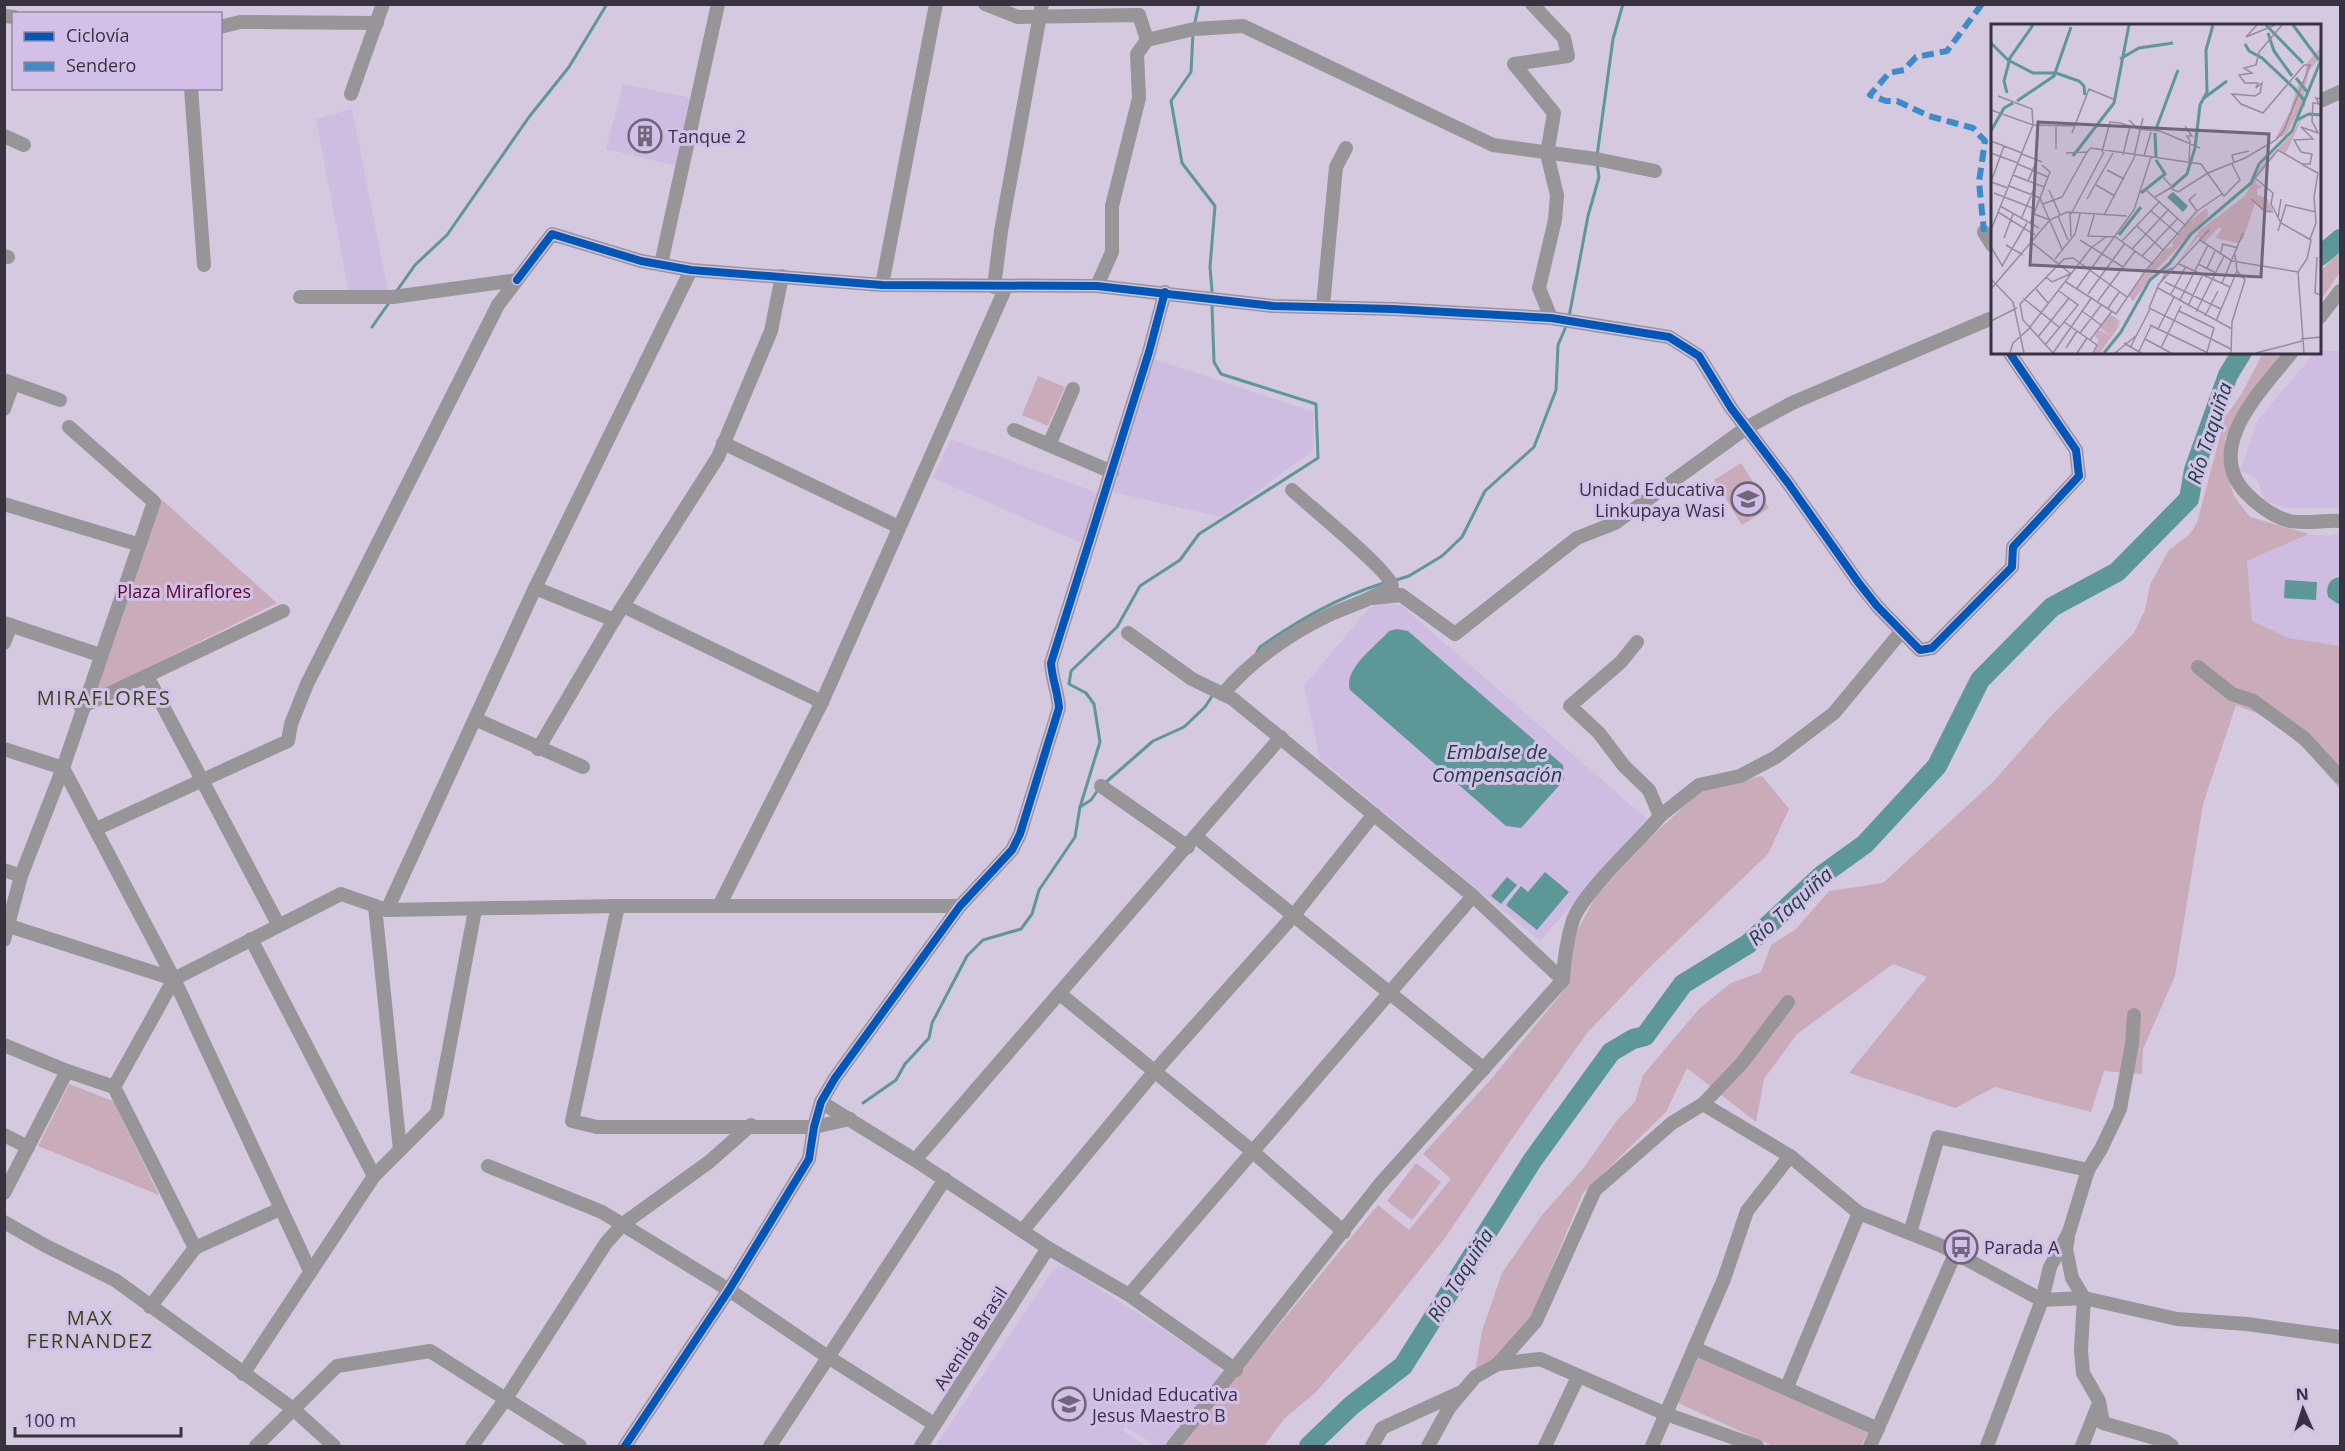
<svg xmlns="http://www.w3.org/2000/svg" width="2345" height="1451" viewBox="0 0 2345 1451" font-family="'Open Sans',sans-serif">
<rect width="100%" height="100%" fill="#d4c9df"/>
<g fill="#cfbde1">
<path d="M623,84L692,98L678,166L606,149Z"/>
<path d="M352,109L388,291L349,293L316,119Z"/>
<path d="M2320,351H2340V508H2286L2265,501L2257,479L2240,471L2258,420L2314,353Z"/>
<path d="M1154,359L1314,412L1313,451L1221,517L1112,492Z"/>
<path d="M951,439L1098,493L1081,543L933,478Z"/>
<path d="M2340,532V646L2289,638L2252,621L2247,561L2309,534L2328,536Z"/>
<path d="M1380,601L1402,606L1647,819L1540,941L1320,759L1304,686L1367,610Z"/>
<path d="M1060,1267L1067,1268L1215,1363L1221,1371V1380L1166,1446H1156L1125,1426L1123,1431L1146,1446H935L1054,1269Z"/>
</g>
<g fill="#caabba">
<path d="M2340,251V272L2320,301V272Z"/>
<path d="M2263,353H2282L2251,394L2225,438L2227,475L2234,496L2250,517L2309,534L2247,561L2252,621L2289,638L2340,646V789L2305,749L2266,717L2236,705L2203,804L2175,976L2143,1049L2142,1074L2104,1071L2091,1112L1995,1087L1955,1108L1849,1073L1927,977L1893,964L1797,1034L1764,1079L1756,1122L1687,1068L1666,1112L1583,1193L1529,1322L1492,1363L1475,1373L1482,1331L1502,1273L1542,1215L1582,1170L1618,1119L1635,1102L1643,1075L1700,1008L1731,983L1761,972L1771,945L1796,929L1829,891L1883,883L1993,782L2053,714L2134,633L2145,610L2150,585L2169,550L2189,535L2197,523L2225,417L2242,393Z"/>
<path d="M1038,376L1065,387L1048,426L1022,415Z"/>
<path d="M1741,463L1769,508L1742,525L1714,480Z"/>
<path d="M161,499L277,603L93,695Z"/>
<path d="M1762,776L1789,809L1768,854L1648,969L1587,1033L1513,1137L1445,1238L1377,1323L1316,1392L1284,1419L1264,1446H1182L1192,1430L1378,1205L1409,1230L1451,1179L1423,1154L1493,1077L1564,990L1576,933L1596,896L1652,836L1703,789Z"/>
<path d="M69,1084L113,1101L159,1195L38,1146Z"/>
<path d="M1416,1163L1441,1182L1412,1220L1387,1201Z"/>
<path d="M1699,1355L1869,1430L1861,1446H1773L1678,1403Z"/>
</g>
<g fill="#5e9798">
<path d="M2340,577V604H2338L2328,597C2325,586 2330,578 2340,577Z"/>
<path d="M2285,580L2317,582L2316,600L2284,598Z"/>
<path d="M1397,629L1408,631L1563,765L1564,780L1521,828L1506,826L1350,690C1343,669 1376,646 1389,631Z"/>
<path d="M1545,872L1569,892L1537,930L1506,905L1521,886L1528,892Z"/>
<path d="M1507,877L1517,885L1501,904L1491,896Z"/>
</g>
<g fill="none" stroke-linecap="round" stroke-linejoin="round">
<g stroke="#5e9798" stroke-width="3">
<path d="M1194,26L1199,4"/>
<path d="M1193,33L1191,72L1171,101L1182,163L1215,206L1210,267L1212,291"/>
<path d="M1597,156L1613,39L1623,4"/>
<path d="M396,292L415,265L447,235L529,117L569,67L607,4"/>
<path d="M1569,317L1588,216L1599,177L1597,163"/>
<path d="M372,327L391,300"/>
<path d="M1393,581L1409,576L1442,556L1462,537L1485,491L1534,447L1556,390L1558,345L1567,324"/>
<path d="M1257,652L1260,647C1299,620 1338,597 1384,583"/>
<path d="M1105,783L1153,741L1184,727L1205,707L1214,693"/>
<path d="M1080,807L1100,742L1094,704L1086,693L1069,684L1071,671L1117,627L1140,586L1180,560L1199,534L1318,458L1316,404L1221,374L1214,362L1212,306"/>
<path d="M863,1103L896,1080L905,1064L929,1038L932,1023L967,956L983,940L1021,929L1032,914L1039,890L1075,837L1080,807L1091,800L1098,790"/>
</g>
<g stroke="#5e9798" stroke-width="20">
<path d="M2320,256L2340,239"/>
<path d="M1309,1446L1352,1405L1403,1366L1532,1161L1611,1052L1633,1039L1645,1036L1683,984L1748,944L1822,875L1865,844L1937,766L1980,680L2052,607L2117,572L2189,499L2194,470L2228,375L2242,352"/>
</g>
<g stroke="#979598" stroke-width="14">
<path d="M985,4L1018,17L1139,15L1147,40L1194,29L1243,26L1493,145L1596,159L1655,171"/>
<path d="M1532,4L1564,38L1568,56L1514,64L1554,113L1547,154L1557,195L1555,220L1539,288L1551,318"/>
<path d="M4,16L14,17"/>
<path d="M220,27L240,22L377,23"/>
<path d="M191,88L204,265"/>
<path d="M351,94L383,4"/>
<path d="M2320,101L2340,92"/>
<path d="M4,136L24,145"/>
<path d="M1984,232L1992,245"/>
<path d="M4,256L8,257"/>
<path d="M661,264L718,4"/>
<path d="M517,280L552,234L641,261L691,270L882,285L1097,286L1273,306L1393,309L1551,318L1669,337L1699,356L1731,408L1788,483L1858,582L1877,606L1920,650L1932,648L2012,567L2013,547L2079,476L2076,450L2009,352"/>
<path d="M882,285L936,4"/>
<path d="M1097,286L1112,252V206L1139,98L1137,54L1147,40"/>
<path d="M994,287L1001,231L1042,4"/>
<path d="M1323,306L1336,167L1346,148"/>
<path d="M2320,317L2340,291"/>
<path d="M2292,352C2263,389 2201,448 2247,494C2259,506 2273,517 2290,521C2305,524 2324,520 2340,521"/>
<path d="M4,380L60,400"/>
<path d="M4,409L13,384"/>
<path d="M1014,430L1112,472"/>
<path d="M723,443L899,527"/>
<path d="M1049,445L1073,389"/>
<path d="M4,504L137,544"/>
<path d="M535,588L614,620"/>
<path d="M1373,598L1401,595L1455,634L1577,538L1615,523L1746,428L1792,403L1992,318"/>
<path d="M623,606L822,702"/>
<path d="M4,623L100,655"/>
<path d="M1128,633L1192,679L1233,699L1473,896L1563,980"/>
<path d="M4,643L11,625"/>
<path d="M2198,667L2232,694L2253,701L2304,738L2340,777"/>
<path d="M147,676L278,924"/>
<path d="M1223,694C1250,661 1291,633 1329,615C1351,605 1372,600 1392,586C1391,572 1308,505 1292,490"/>
<path d="M81,707L283,611"/>
<path d="M475,719L583,767"/>
<path d="M4,749L63,768L174,979L310,1271"/>
<path d="M538,749L614,620L718,457L771,331L782,276"/>
<path d="M1101,786L1188,847"/>
<path d="M1660,816L1699,785L1740,776L1776,757L1834,713L1901,632"/>
<path d="M96,829L288,741L291,724L307,684L498,305L517,280L393,297H300"/>
<path d="M1196,837L1484,1069"/>
<path d="M4,870L21,876"/>
<path d="M375,906L400,1150"/>
<path d="M618,906L572,1121L597,1127H814L850,1119"/>
<path d="M719,906L822,702L1006,287"/>
<path d="M387,910L535,588L691,270"/>
<path d="M9,926L174,979L341,894L387,910L618,906H960"/>
<path d="M251,939L374,1176"/>
<path d="M4,940L21,876L63,768L154,502L69,427"/>
<path d="M1060,994L1252,1151L1344,1232"/>
<path d="M4,1045L67,1071"/>
<path d="M114,1087L174,979"/>
<path d="M821,1102L915,1160L1048,1248L1129,1295L1236,1370"/>
<path d="M1703,1104L1790,1156L1859,1213L1942,1246L2042,1300L2084,1298L2177,1319L2247,1324L2340,1337"/>
<path d="M4,1135L28,1147"/>
<path d="M915,1160L1281,737"/>
<path d="M488,1166L602,1212L729,1290L828,1357L934,1424"/>
<path d="M4,1193L67,1071L114,1087L195,1248"/>
<path d="M4,1222L46,1246L115,1280L292,1408L334,1446"/>
<path d="M1023,1230L1155,1071L1294,915L1374,814"/>
<path d="M1910,1233L1938,1137L2088,1170"/>
<path d="M2068,1237L2066,1249L2072,1278L2084,1298L2081,1350L2083,1373L2099,1401L2103,1423L2165,1441L2172,1446"/>
<path d="M1129,1295L1473,896"/>
<path d="M150,1307L195,1248L280,1209"/>
<path d="M1694,1348L1878,1429"/>
<path d="M1498,1364L1540,1359L1666,1414L1757,1446"/>
<path d="M243,1374L374,1176L437,1113L475,910"/>
<path d="M1787,1387L1859,1213"/>
<path d="M256,1446L337,1366L430,1351L580,1446"/>
<path d="M472,1446L507,1397L606,1243L623,1224L709,1162L751,1125"/>
<path d="M625,1446L729,1290L809,1159L814,1127L821,1102L835,1078L960,906L1012,850L1020,834L1059,708C1058,692 1052,679 1051,663L1149,352L1165,292"/>
<path d="M770,1446L945,1179"/>
<path d="M921,1446L1048,1248"/>
<path d="M1173,1446L1380,1184L1563,980C1564,960 1567,939 1573,920C1583,892 1639,842 1660,816L1649,790L1624,766L1599,733L1570,706L1621,662L1637,642"/>
<path d="M1372,1446L1382,1428L1459,1393"/>
<path d="M1428,1446L1449,1408L1475,1377L1498,1364L1536,1321L1595,1190L1672,1123L1703,1104L1742,1063L1788,1002"/>
<path d="M1545,1446L1578,1377"/>
<path d="M1652,1446L1724,1279L1747,1211L1790,1156"/>
<path d="M1870,1446L1955,1254"/>
<path d="M1987,1446L2042,1300L2050,1267L2069,1232L2088,1170L2101,1149L2120,1109L2132,1044L2134,1015"/>
<path d="M2082,1446L2099,1403"/>
</g>
<path stroke="#3d8bc8" stroke-width="6" stroke-dasharray="12 6" stroke-linecap="butt" d="M1982,4L1947,51L1916,57L1904,70L1889,73L1870,95L1886,101H1897L1929,116L1973,128L1985,141L1979,182L1984,232"/>
<defs>
<g id="cycleway">
<path d="M517,280L552,234L641,261L691,270L882,285L1097,286L1273,306L1393,309L1551,318L1669,337L1699,356L1731,408L1788,483L1858,582L1877,606L1920,650L1932,648L2012,567L2013,547L2079,476L2076,450L2009,352"/>
<path d="M625,1446L729,1290L809,1159L814,1127L821,1102L835,1078L960,906L1012,850L1020,834L1059,708C1058,692 1052,679 1051,663L1149,352L1165,292"/>
</g>
</defs>
<use href="#cycleway" stroke="#d3c0e8" stroke-width="11"/>
<use href="#cycleway" stroke="#0057b8" stroke-width="8"/>
</g>
<defs>
<symbol id="building-ring" viewBox="-11 -11 22 22"><circle r="9.5" fill="#d3c0e8" stroke="#6f6678" stroke-width="1.5"/><path d="M-4-6H4V6H1V3H-1V6H-4ZM-2.5-4.3h1.7v1.8h-1.7ZM.8-4.3h1.7v1.8H.8ZM-2.5-1h1.7V.8h-1.7ZM.8-1h1.7V.8H.8Z" fill="#6f6678"/></symbol>
<symbol id="school-ring" viewBox="-11 -11 22 22"><circle r="9.5" fill="#d3c0e8" stroke="#6f6678" stroke-width="1.5"/><path d="M0-5L7-2L0 1L-7-2ZM-4 1L0 2.5L4 1V4Q0 6-4 4Z" fill="#6f6678"/></symbol>
<symbol id="bus-ring" viewBox="-11 -11 22 22"><circle r="9.5" fill="#d3c0e8" stroke="#6f6678" stroke-width="1.5"/><path d="M-5-6H5V4H4V6H2V4H-2V6H-4V4H-5ZM-3.5-4V0h7V-4ZM-3.5 1.2v1.5H-2V1.2ZM2 1.2v1.5H3.5V1.2Z" fill="#6f6678"/></symbol>
</defs>
<g fill-rule="evenodd">
<use href="#building-ring" x="626" y="117" width="38" height="38"/>
<use href="#school-ring" x="1729" y="480" width="38" height="38"/>
<use href="#bus-ring" x="1942" y="1228" width="38" height="38"/>
<use href="#school-ring" x="1050" y="1385" width="38" height="38"/>
</g>
<g text-anchor="middle" dominant-baseline="central" stroke-width="6" stroke-linejoin="round" paint-order="stroke">
<g font-size="18" fill="#383140" stroke="#d3c0e8" text-anchor="start">
<text x="668" y="136">Tanque 2</text>
<text x="1725" y="489" text-anchor="end">Unidad Educativa<tspan x="1725" dy="21">Linkupaya Wasi</tspan></text>
<text x="1984" y="1247">Parada A</text>
<text x="1092" y="1394">Unidad Educativa<tspan x="1092" dy="21">Jesus Maestro B</tspan></text>
</g>
<g font-size="18" fill="#5a0b27" stroke="#d3c0e8">
<text x="184" y="591">Plaza Miraflores</text>
</g>
<g font-size="18" fill="#383140" stroke="#d3c0e8">
<text transform="translate(970 1338) rotate(-57)">Avenida Brasil</text>
</g>
<g font-size="20" font-style="italic" fill="#1c433f" stroke="#d3c0e8">
<text transform="translate(2209 433) rotate(-72)">Río Taquiña</text>
<text x="1497" y="751">Embalse de<tspan x="1497" dy="23">Compensación</tspan></text>
<text transform="translate(1790 906) rotate(-42)">Río Taquiña</text>
<text transform="translate(1460 1275) rotate(-58)">Río Taquiña</text>
</g>
<g font-size="20" letter-spacing="1.5" fill="#344712" stroke="#d3c0e8">
<text x="104" y="697">MIRAFLORES</text>
<text x="90" y="1317">MAX<tspan x="90" dy="23">FERNANDEZ</tspan></text>
</g>
</g>
<g transform="translate(1991 24)">
<rect width="330" height="330" fill="#d4c9df"/>
<path d="M330,23V32L318,47L310,83L295,111L284,115L299,87L306,63L314,55L315,40ZM315,86L295,129L287,125L264,153L266,161L272,163L266,165V171L276,174L282,187L273,188L264,179L252,215L247,219L224,214L231,205L228,203L214,218L207,213L185,241L209,206L254,172L270,142L300,111ZM216,184L217,192L166,245L142,277L138,272L157,245L176,224L180,226L177,224L183,222L181,219L197,198ZM119,290L129,297L125,304L131,298L109,329H103L108,316L104,312L108,306L120,312L109,304Z" fill="#caabba"/>
<path d="M182,168L197,182L192,188L176,173Z" fill="#5e9798"/>
<path fill="none" stroke="#5e9798" stroke-width="3" d="M275,1L312,39M302,1L328,36M277,9L283,27L301,52M0,19L18,37M254,20L258,27L271,34L303,64L313,76L312,82M129,35L148,24L182,19M19,37L42,49H63M65,49L88,57L93,62L94,71M305,54L317,69M16,69L13,57L19,34L42,1M213,74L236,57M26,77L63,52L80,3M304,97L318,90L330,91M165,105L187,46M0,107L13,84L22,79M164,109L165,133M287,121L301,107L330,36M82,132L123,79L138,1M181,163L196,150L204,124L209,81L216,68L215,26L222,1M150,169L174,150L165,136M128,211L150,183M113,329L130,308L159,256L178,240L200,210L260,159L268,140L287,121"/>
<path fill="none" stroke="#968c9f" stroke-width="1.5" d="M266,1L255,13L284,1M0,86L42,101L41,85L7,72M138,96L147,105L169,107L209,124M194,102L201,112H196L199,117L198,137M65,103V125M81,109L98,65L122,75M0,117L31,129M96,128L100,124L210,140L233,172L249,156L241,140M111,128L119,98L129,99L139,102L132,131M0,129L27,139M31,130L51,138M143,132L152,94M153,132L160,108M243,139L241,131L258,127M27,140L57,153M312,141L327,149L323,173L325,199L319,215M116,146L133,155M22,151L53,163M37,157L46,136M0,158L13,122M0,158L17,164M105,161L124,172M18,162L49,174L71,225M179,164L187,168L217,149L254,134L285,116L293,106L319,41H313L272,89L250,80L241,70L264,72L269,69L271,59L265,64L267,59H254L248,51L261,49L253,44L265,41L268,28L291,1M58,166L69,191M155,166L195,202M3,169L44,185M164,173L181,163L172,153M96,175L122,129M260,175L274,187L282,188M52,180L71,173L96,128L75,129M9,182L48,204M160,187L188,211M206,187L231,170M7,188L44,211M79,189L80,213M43,190L59,196L76,188L136,192M80,190L113,128M103,191L97,212L125,213M113,191L144,132M67,192L77,216M287,194L290,175M30,195L45,160M39,200L59,148L51,141M146,202L173,227M0,206L42,101L84,102M218,206L168,260L158,284L240,325M287,207L295,181L325,188M123,212L162,240M13,214L22,190M89,216L132,243M209,216L241,237L307,248M131,217L169,177M40,218L80,250M15,221L32,231M0,223L12,243M141,225L178,185M229,230L232,220L247,224M151,232L187,194M326,233L324,269L330,271M64,235L84,210L89,190M188,240L239,263M207,240L225,249M11,242L36,199M216,244L224,227M55,253L61,258L79,250M0,255L22,278L33,329M75,258L125,290L155,246L206,187L198,176L205,170M170,258L176,246L182,244M174,258L230,285M231,259L252,209M86,264L143,186L160,133M167,264L241,305M0,265L59,196M45,265L57,279M97,270L134,219M180,270L195,242M32,274L68,303M189,276L217,221M107,277L144,227M197,282L212,250M117,284L129,267M91,287L110,301M188,287L223,304L216,328M205,288L233,232M214,292L227,267M0,297L26,284M225,297L246,247L244,230M73,298L106,321L102,329M159,301L217,329M39,303L100,224L115,213M167,305L183,273M89,309L111,280M47,313L78,274M154,315L180,329M310,315L330,313M99,316L121,287M133,319L150,329M54,321L87,281L68,267M140,322L159,285M75,324L86,307M170,324L190,282M148,327L160,302M19,329L22,319L40,303M62,329L32,296L29,280L73,235L82,234L136,273M62,329L101,273M86,329L96,314M124,329L146,311M240,329L241,298L254,256L246,247M265,329L311,317M313,329L307,248L316,235L320,216L290,199L280,180L282,169L264,154L287,126L311,140H319L321,130L310,128L303,116L322,115L310,103L327,109L321,97L322,79L328,80L325,74L330,75"/>
<path fill="#6f6678" fill-opacity="0.15" stroke="#6f6678" stroke-width="3" d="M47,98L278,110L270,253L39,241Z"/>
<rect width="330" height="330" fill="none" stroke="#383140" stroke-width="3"/>
</g>
<rect width="2345" height="1451" fill="none" stroke="#383140" stroke-width="12"/>
<rect x="12" y="12" width="210" height="78" fill="#d3c0e8" stroke="#9587a5" stroke-width="1.5"/>
<rect x="24" y="32" width="30" height="9" fill="#0057b8" stroke="#9587a5" stroke-width="1.5"/>
<text x="66" y="42" font-size="18" fill="#383140">Ciclovía</text>
<rect x="24" y="62" width="30" height="9" fill="#3d8bc8" stroke="#9587a5" stroke-width="1.5"/>
<text x="66" y="72" font-size="18" fill="#383140">Sendero</text>
<g transform="translate(2303 1409) rotate(357)" stroke="#d3c0e8" stroke-width="4.5" paint-order="stroke">
<path d="M0-4.5L10 22L0 15L-10 22Z" fill="#383140"/>
<text y="-9" font-size="16" font-weight="bold" text-anchor="middle" fill="#383140">N</text>
</g>
<path d="M15 1427v9h166v-9" fill="none" stroke="#383140" stroke-width="3"/>
<text x="24" y="1427" font-size="18" fill="#383140" stroke="#d3c0e8" stroke-width="4.5" paint-order="stroke">100 m</text>
</svg>
